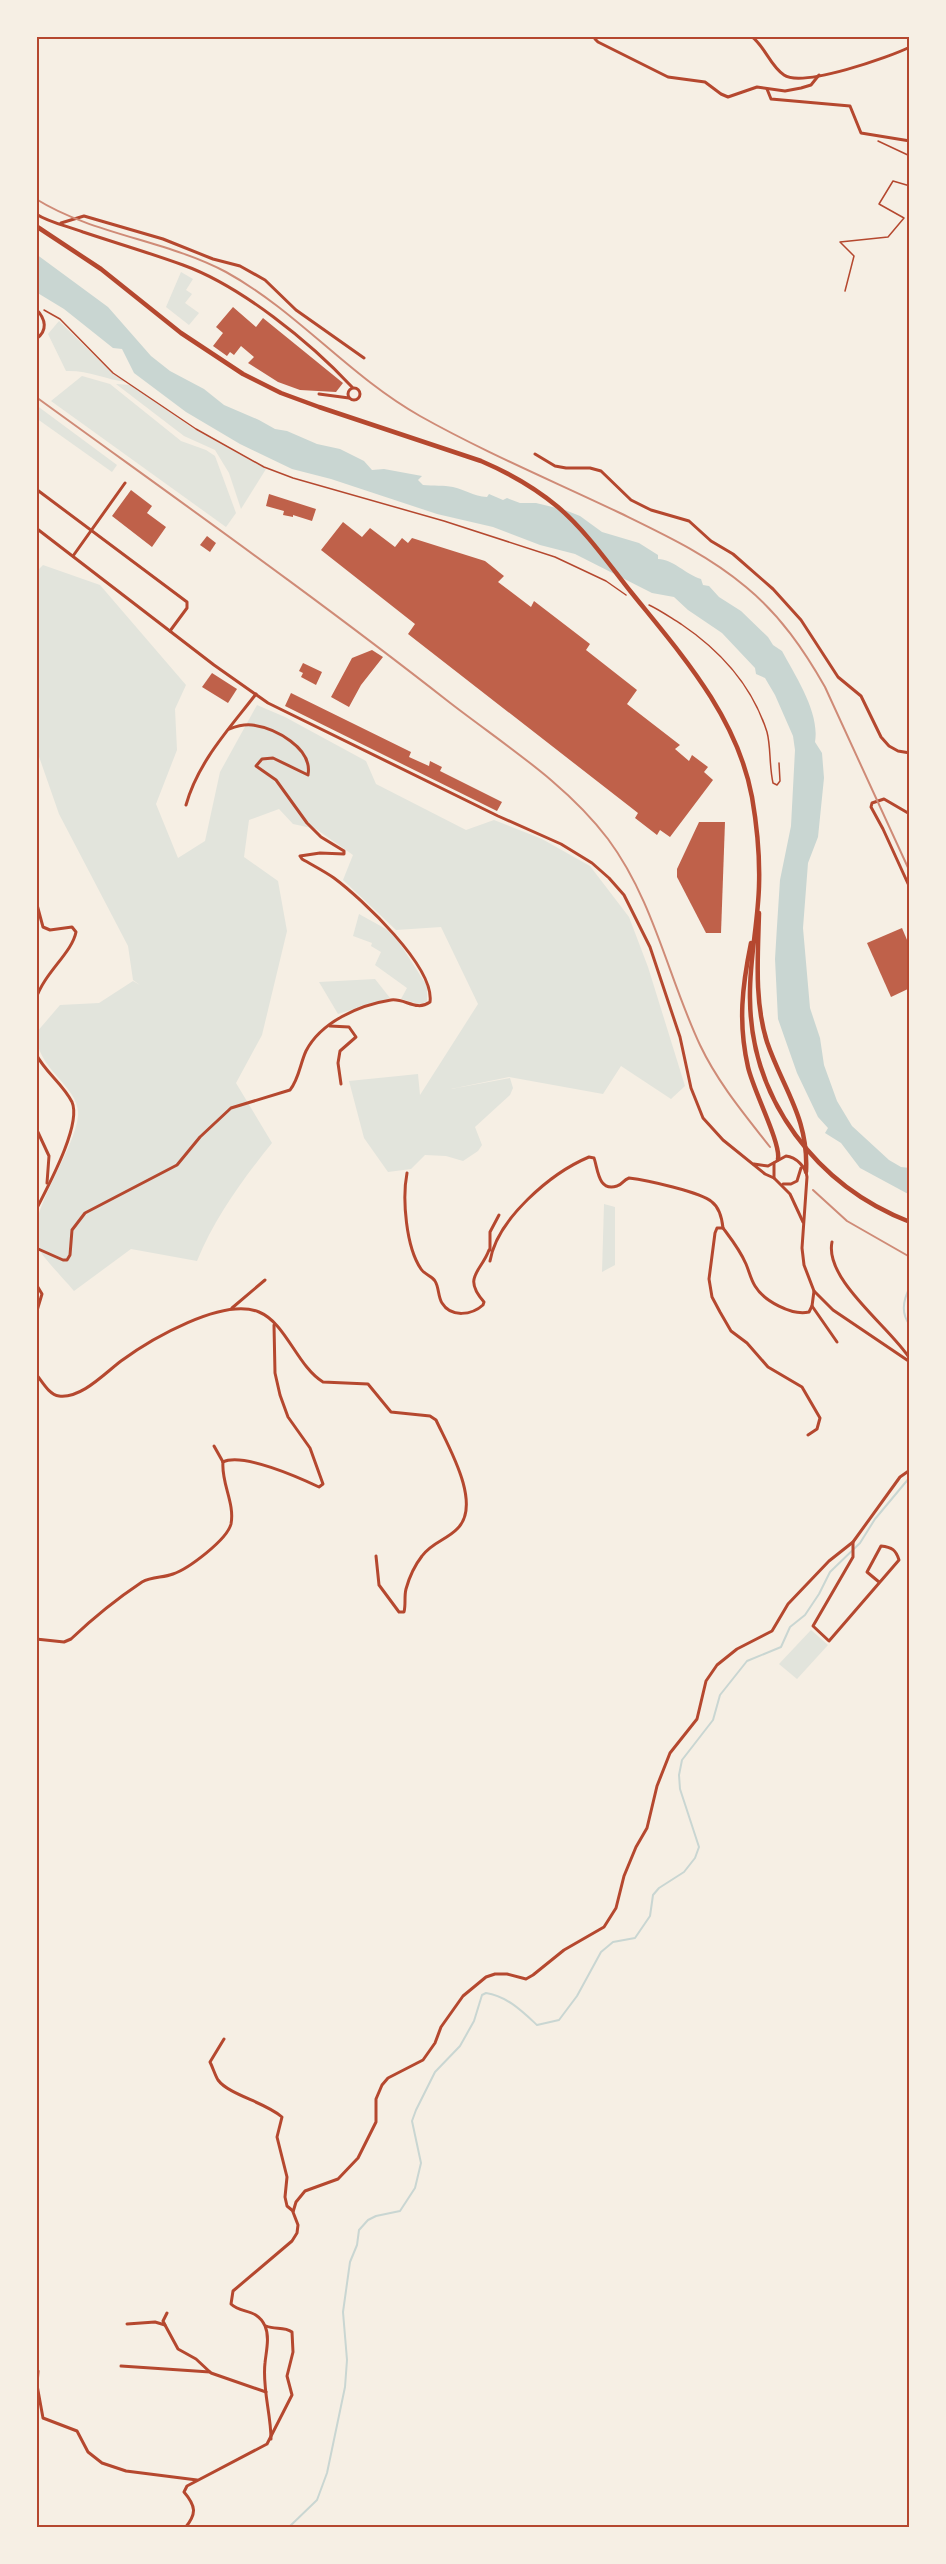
<svg xmlns="http://www.w3.org/2000/svg" width="946" height="2564" viewBox="0 0 946 2564" font-family="Figtree,sans-serif">
<rect width="100%" height="100%" fill="#f6efe4"/>
<g fill="#e2e4dc">
<path d="M181,272L193,279L186,290L192,294L185,303L199,313L189,325L166,307Z"/>
<path d="M59,321L113,374L126,382C105,379 87,370 66,371L48,334Z"/>
<path d="M82,376L110,384L181,441L206,450L215,456L236,513L226,527L51,401Z"/>
<path d="M116,384L131,385L191,427L266,469L241,509L229,473L215,450L184,436Z"/>
<path d="M36,405L117,465L112,472L36,418Z"/>
<path d="M43,565L100,585L186,685L175,709L177,750L156,804L178,858L205,841L220,772L257,705L285,717L366,761L376,784L466,830L494,820L542,839L590,866L629,917L648,967L685,1086L671,1099L621,1066L603,1094L509,1077L451,1089L510,1078L513,1088L510,1095L475,1127L482,1145L478,1151L463,1161L446,1156L425,1155L411,1169L388,1172L364,1138L349,1081L418,1074L420,1095L478,1004L441,927L396,930L343,880L353,855L316,829L293,824L279,809L249,820L244,857L278,881L287,931L262,1035L236,1083L272,1143C243,1179 215,1217 197,1261L131,1249L74,1291C66,1281 39,1254 36,1244C26,1215 75,1150 78,1116C81,1087 36,1070 36,1033L60,1005L99,1003L133,981L140,985L133,980L128,946L59,814L36,748V572Z"/>
<path d="M359,914L386,929L397,939L427,986V1002L419,1004L401,999L407,988L375,965L381,952L371,946L372,943L353,936Z"/>
<path d="M375,979L390,998L338,1014L319,982Z"/>
<path d="M604,1204L615,1207V1265L602,1272Z"/>
<path d="M811,1630L828,1645L797,1679L779,1664Z"/>
</g>
<path fill="#c9d6d2" d="M36,254L108,307L151,356L170,371L204,389L224,405L259,420L275,429L287,431L317,444L340,449L364,461L372,470L384,469L422,476L418,480L423,485C433,486 444,485 453,487C466,490 473,496 487,497L489,494L503,500L507,498L520,503H536L565,510L580,516L602,532L639,543L658,555V559C673,559 685,574 701,579L703,585L709,586L719,597L741,611L768,637L773,645L782,651C796,677 820,713 815,742L822,753L824,778L818,837L808,863L803,928L810,1008L820,1038L824,1065L837,1101L852,1126L889,1160L901,1167L910,1168V1195L860,1168L841,1143L825,1133L828,1128L818,1117L797,1073L778,1019L775,959L777,926L780,880L791,826L795,750L793,736L775,695L765,678L756,674L755,668L722,633L688,610L674,597L652,593L575,554L540,545L493,527L437,514L331,479L292,469L240,444L186,412L134,373L122,349L113,348L64,309L36,292Z"/>
<g fill="none" stroke-linecap="round" stroke-linejoin="round">
<g stroke="#c9d6d2" stroke-width="2">
<path d="M910,1287C903,1300 900,1313 910,1325"/>
<path d="M288,2528L317,2500L327,2473L345,2387L347,2360L343,2312L350,2262L357,2245L359,2230L368,2220L376,2216L400,2211L415,2188L421,2163L412,2121L416,2110L435,2072L460,2046L474,2021L482,1995L486,1993C507,1996 523,2012 537,2025L559,2020L577,1996L601,1952L613,1942L635,1938L650,1916L653,1895L659,1888L684,1872L695,1858L699,1847L680,1789L679,1775L682,1760L713,1720L720,1695L747,1661L781,1647L790,1627L805,1615L819,1594L830,1572L860,1543L875,1519L910,1477"/>
</g>
</g>
<g fill="#bf614a">
<path d="M233,307L256,327L263,318L343,383L336,392L300,390L278,382L248,363L254,357L241,346L234,355L230,352L227,356L213,346L223,333L216,327Z"/>
<path d="M131,490L152,506L147,513L166,527L152,547L112,516Z"/>
<path d="M269,494L316,509L312,521L293,515V517L283,515L284,511L266,506Z"/>
<path d="M343,522L362,537L370,528L395,547L402,538L408,543L412,538L485,561L504,576L498,582L531,607L534,601L590,644L586,650L637,690L627,704L680,745L675,749L689,761L692,755L708,767L704,772L713,780L670,837L660,830L657,835L635,818L638,813L408,634L415,624L321,550Z"/>
<path d="M207,536L216,543L210,552L200,545Z"/>
<path d="M372,650L383,657L361,685L349,707L331,697L352,658Z"/>
<path d="M303,663L322,672L316,685L301,677L303,673L299,671Z"/>
<path d="M212,673L237,689L228,703L202,687Z"/>
<path d="M291,693L411,752L409,757L429,766L430,761L442,767L440,771L502,802L497,811L285,706Z"/>
<path d="M699,822H725L721,933H706L677,877V869Z"/>
<path d="M902,928L910,947V988L891,997L867,943Z"/>
</g>
<g fill="none" stroke-linecap="round" stroke-linejoin="round">
<g stroke="#b5482f" stroke-width="1.5">
<path d="M878,141L910,156"/>
<path d="M845,291L854,256L840,242L888,237L904,218L879,204L893,181L910,186"/>
<path d="M44,310L60,319L113,373L196,429L264,467L293,478L444,521L555,557L606,581L626,595"/>
<path d="M649,605C660,610 671,618 681,624C721,651 752,685 767,732C771,747 769,765 773,783L777,785L780,781L779,763"/>
</g>
<g stroke="#b5482f" stroke-width="3">
<path d="M596,36L595,39L598,42L668,77L705,82L721,94L728,97L757,87L785,91L801,88L811,85L819,75"/>
<path d="M767,89L771,99L850,106L861,133L910,141"/>
<path d="M36,214C50,223 68,226 83,232C116,243 150,253 183,265C241,286 310,342 352,387"/>
<path d="M61,223L84,216L163,239L213,259L240,266L265,280L296,310L364,358"/>
<path d="M36,309C46,319 48,331 36,339"/>
<circle cx="354" cy="394" r="6"/>
<path d="M319,394L349,398"/>
<path d="M535,454L555,466L566,468H590L601,471L631,500L651,510L689,521L711,541L733,554L773,589L801,620L838,677L861,696L881,737L889,746L898,751L910,753"/>
<path d="M36,489L187,602V608L170,631"/>
<path d="M73,556L125,483"/>
<path d="M186,805C198,762 229,729 256,694"/>
<path d="M910,812L908,813L884,799L872,803L871,807L883,829L910,888"/>
<path d="M36,901L43,927L50,930L72,927L76,932C72,953 44,973 36,999"/>
<path d="M330,1026L349,1027L356,1037L340,1051L338,1063L341,1084"/>
<path d="M36,1054C45,1072 63,1084 72,1102C82,1125 47,1188 36,1210"/>
<path d="M36,1128L49,1156L47,1183"/>
<path d="M407,1173C402,1199 406,1247 421,1269C425,1275 432,1276 435,1281C439,1287 438,1297 442,1303C451,1318 472,1315 483,1305L484,1302C462,1277 481,1272 489,1250"/>
<path d="M832,1242C824,1280 891,1328 910,1359"/>
<path d="M36,1248L63,1260H67L70,1255L72,1230L85,1213L177,1165L200,1137L231,1108L290,1090C299,1079 300,1064 306,1051C321,1022 359,1005 391,1000C405,998 416,1012 430,1002C435,967 361,898 334,878C324,871 312,865 302,859L300,856L320,853L344,854V851L321,837L307,823L276,780L256,766L262,759L273,758L308,775C313,748 275,728 252,725C244,724 237,726 229,729"/>
<path d="M490,1250V1232L499,1215"/>
<path d="M490,1261C497,1219 551,1173 589,1157L594,1158C598,1169 598,1192 617,1186C622,1185 623,1180 629,1178C646,1180 701,1192 712,1202C720,1208 722,1219 723,1228"/>
<path d="M36,1284L42,1294L36,1314"/>
<path d="M814,1291L812,1306L837,1342"/>
<path d="M232,1308L265,1280"/>
<path d="M36,1374C42,1381 49,1395 59,1396C81,1399 105,1373 121,1361C151,1339 223,1297 259,1312C286,1323 297,1366 323,1382L368,1384L391,1412L430,1416L436,1420C448,1446 482,1503 458,1528C447,1540 432,1542 422,1556C415,1565 409,1578 406,1589C404,1597 406,1604 404,1612H399L379,1585L376,1556"/>
<path d="M808,1435L817,1429L820,1418L802,1387L768,1367L747,1343L731,1331L720,1312L712,1297L709,1279L715,1233L717,1228H723C732,1240 740,1250 746,1264C749,1271 751,1280 755,1286C764,1301 792,1316 809,1312L812,1306"/>
<path d="M214,1446L223,1462"/>
<path d="M223,1462C242,1452 300,1478 319,1487L323,1484L310,1448L288,1417L280,1395L275,1373L274,1325"/>
<path d="M853,1542V1557L813,1626L829,1641L899,1560C896,1550 892,1547 881,1546L867,1572L879,1582"/>
<path d="M36,1639L64,1642L71,1639C92,1619 118,1598 142,1582C152,1576 163,1578 173,1574C188,1569 227,1540 231,1524C235,1503 221,1483 223,1462"/>
<path d="M224,2039L210,2062C213,2068 215,2075 218,2080C229,2095 265,2102 282,2117L277,2137L287,2177L285,2197L287,2206L293,2211"/>
<path d="M167,2313L163,2321L165,2325L178,2349L196,2359L211,2373L266,2392"/>
<path d="M127,2324L155,2322L165,2325"/>
<path d="M121,2366L210,2372"/>
<path d="M38,2371L37,2385L43,2418L77,2431L88,2452L102,2463L126,2471L197,2480"/>
<path d="M271,2439C271,2414 262,2388 265,2363C266,2352 270,2337 265,2326C257,2308 241,2314 231,2304L233,2291L292,2241L297,2233L298,2225L293,2212L296,2202L305,2191L338,2179L358,2158L376,2122V2099L382,2085L388,2078L423,2060L435,2043L441,2027L463,1996L486,1977L495,1974H507L526,1979L533,1975L564,1950L604,1927L616,1908L624,1876L636,1847L647,1828L657,1786L670,1753L697,1719L706,1681L717,1665L737,1649L772,1631L788,1604L829,1561L853,1542L900,1477L910,1470"/>
<path d="M185,2528C197,2514 196,2506 184,2492L187,2486L267,2444L292,2395L287,2376L293,2352L292,2332C284,2326 275,2330 266,2326"/>
</g>
<g stroke="#b5482f" stroke-width="3">
<path d="M751,36C765,46 770,66 784,75C802,88 890,57 910,47"/>
<path d="M36,528L214,665L268,703L498,816L561,844L592,863L609,878L624,895L650,947L680,1037L691,1088L703,1118L723,1140L765,1174L774,1178"/>
<path d="M774,1163V1178L790,1194L803,1222"/>
<path d="M754,1164L768,1166L786,1156C796,1157 806,1167 807,1177L802,1248L804,1265L814,1291L833,1310L910,1362"/>
<path d="M783,1184H791L797,1181L801,1168"/>
</g>
<g stroke="#b5482f" stroke-width="4.5">
<path d="M36,226L101,269L181,333L243,374L281,393L319,407L481,461C509,473 534,487 558,507C586,531 608,563 631,592C681,654 737,716 752,797C757,826 760,856 759,886C758,924 749,961 750,999C751,1100 817,1186 910,1222"/>
<path d="M759,913C758,955 754,1001 767,1042C783,1089 809,1118 806,1172"/>
<path d="M751,943C742,987 738,1023 748,1067C753,1090 781,1143 778,1159"/>
</g>
<g stroke="#cf8b77" stroke-width="2">
<path d="M36,199C94,235 166,240 226,272C297,311 349,376 420,416C484,452 553,481 620,513C665,535 708,555 746,587C780,615 804,650 825,687L910,872"/>
<path d="M36,397C175,498 314,596 449,702C503,744 566,783 608,839C654,901 668,977 700,1045C718,1083 745,1115 770,1147"/>
<path d="M813,1190L847,1221L910,1257"/>
</g>
</g>
<rect width="946" height="2564" fill="none" stroke="#f6efe4" stroke-width="75"/>
<rect x="38" y="38" width="870" height="2488" fill="none" stroke="#b5482f" stroke-width="2"/>
</svg>
